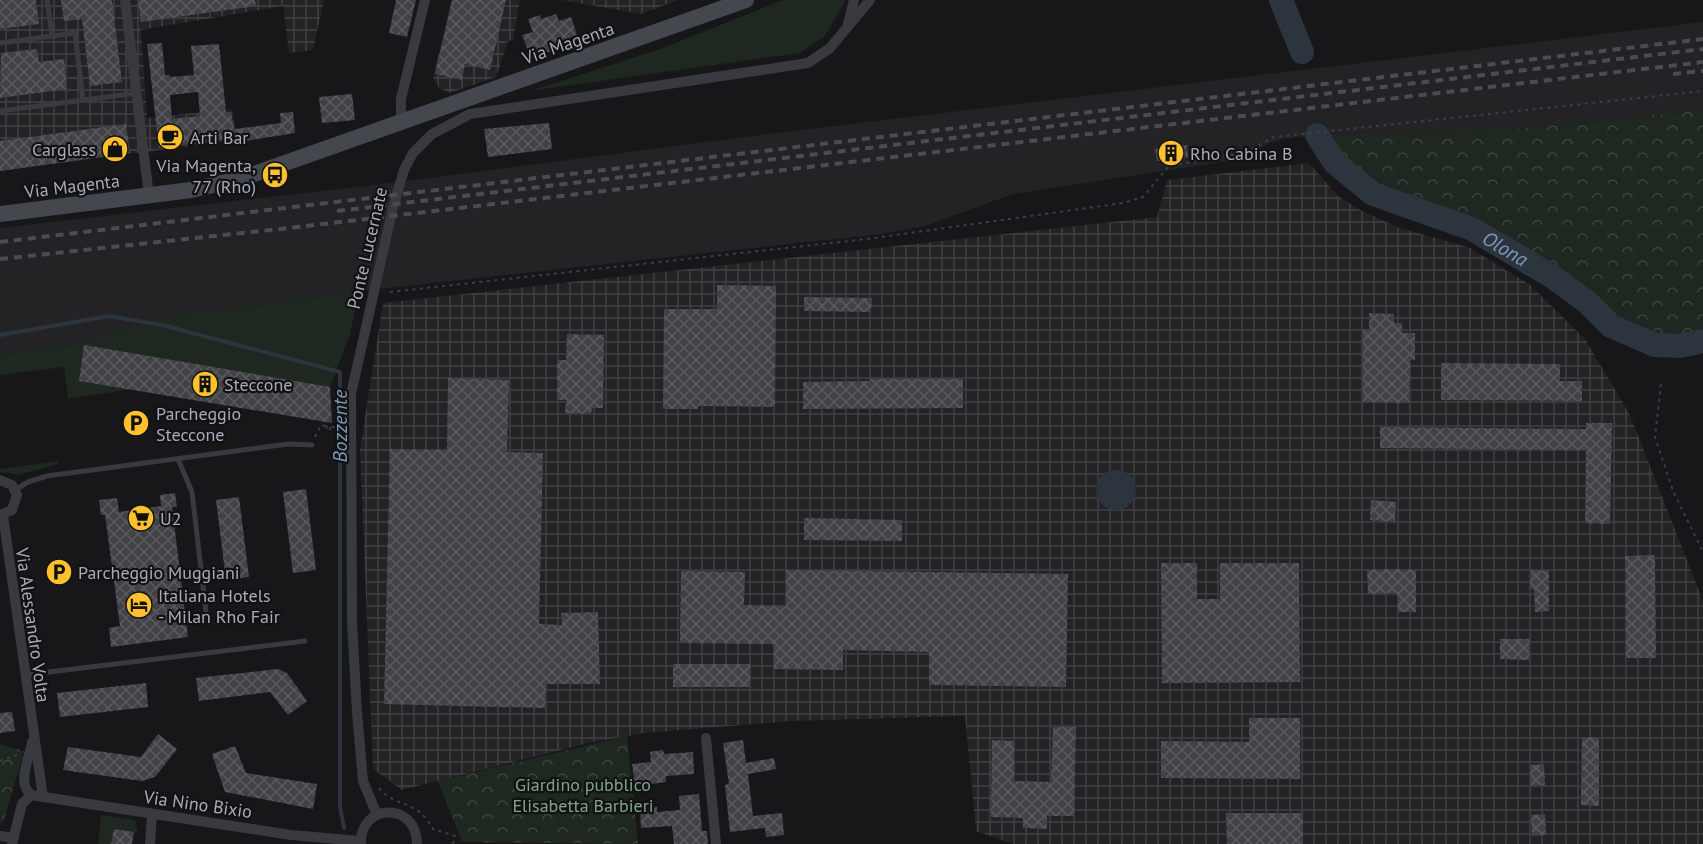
<svg xmlns="http://www.w3.org/2000/svg" width="1703" height="844" viewBox="0 0 1703 844" font-family="'PT Sans',sans-serif">
<defs>
<pattern id="industrial-grid" width="8" height="8" patternUnits="userSpaceOnUse" patternTransform="scale(1.5)"><rect width="8" height="8" fill="#232326"/><path d="M0 4h8M4 0v8" fill="none" stroke="#404043"/></pattern>
<pattern id="forest-crowns" width="20" height="18" patternUnits="userSpaceOnUse" patternTransform="scale(1.5)"><rect width="20" height="18" fill="#1e2720"/><path d="M2 6a3 3 0 1 1 6 0M12 15a3 3 0 1 1 6 0" fill="none" stroke="#3c443e"/></pattern>
<pattern id="building-cross-hatch" width="8" height="8" patternUnits="userSpaceOnUse" patternTransform="scale(1.5)"><rect width="8" height="8" fill="#414146"/><path d="M0 0l8 8M0 8l8-8" fill="none" stroke="#5a5a5f"/></pattern>
</defs>
<rect width="100%" height="100%" fill="#171719"/>
<path fill="#232326" d="M1703,22V110L1507,130L1323,134L1282,139L1267,144L1251,155L1235,160L1013,194L925,226L882,234L359,291L161,318L84,342L0,354V228L383,184L776,133Z"/>
<g fill="url(#industrial-grid)">
<path d="M0,0H324L313,50L289,53L283,6L141,30L147,118L232,109L236,140L0,171Z"/>
<path d="M452,0H520L513,40L508,41L496,77L450,93L439,88L433,77Z"/>
<path d="M561,0H678L641,14Z"/>
<path d="M1309,163L1338,196L1362,211L1400,228L1468,247L1529,284L1585,339L1630,415L1703,601V844H1013L976,831L965,716L792,721L644,733L589,743L402,790L373,769L360,449L383,303L1157,217L1167,180Z"/>
</g>
<g fill="#1e2720">
<path d="M783,0H846L825,36L800,53L530,91L663,48Z"/>
<path d="M359,291L350,334L330,387L132,389L68,399L64,367L0,375V354L84,342L161,318Z"/>
<path d="M58,461V464L18,475L0,472V469Z"/>
<path d="M101,815L135,820L138,833L114,829L111,844H98Z"/>
</g>
<g fill="url(#forest-crowns)">
<path d="M1703,110V334L1680,341L1656,338L1615,321L1573,285L1474,223L1375,189L1337,155L1323,134L1507,130Z"/>
<path d="M627,736L638,844L462,842L438,781Z"/>
<path d="M0,744L24,751L4,820L0,826Z"/>
</g>
<circle fill="#2c353e" cx="1116" cy="490" r="20"/>
<g fill="none" stroke-linecap="round" stroke-linejoin="round">
<path stroke="#2c353e" stroke-width="4" d="M0,335L109,316L162,325L340,372V807L344,828"/>
<g stroke="#2c353e" stroke-width="24">
<path d="M1281,0L1302,52"/>
<path id="s1" d="M1317,135L1335,163L1373,194L1472,229L1553,277L1587,302L1611,326L1655,345L1680,346L1703,341"/>
</g>
</g>
<g fill="url(#building-cross-hatch)" fill-rule="evenodd">
<path d="M0,0H36L39,24L0,29Z"/>
<path d="M61,0H112L122,82L90,86L82,19L64,21Z"/>
<path d="M138,0H255L256,6L141,22Z"/>
<path d="M396,0H416L407,37L389,33Z"/>
<path d="M452,0H506L490,70L465,64L462,80L435,74Z"/>
<path d="M556,14L559,21L571,17L577,35L569,38L571,44L531,58L522,35L533,32L528,19L540,15L541,19Z"/>
<path d="M162,43L165,75H170V77L194,75L191,46L219,44L226,112H231L234,129L281,123L280,113L293,112L295,133L239,142L238,138L159,148L147,44ZM198,92L200,116L172,119L170,95Z"/>
<path d="M37,49L39,62L64,59L67,89L0,98L1,53Z"/>
<path d="M352,94L355,120L322,123L319,97Z"/>
<path d="M549,123L552,149L488,157L484,129Z"/>
<path d="M126,124L130,153L0,171V141Z"/>
<path d="M1187,145L1188,157L1157,161L1155,149Z"/>
<path d="M717,285L776,286L775,407L698,406V409H663L664,309H717Z"/>
<path d="M804,297L872,298L871,312L804,311Z"/>
<path d="M1369,313L1394,314V323H1402V333H1415V360H1410L1409,403L1363,402V329H1369Z"/>
<path d="M567,334L604,335L603,408H592L591,414L565,413L566,400H557V360H566Z"/>
<path d="M84,345L330,387L332,423L79,381Z"/>
<path d="M1441,363L1560,364V381H1582V401L1441,400Z"/>
<path d="M448,378L509,380L507,452L543,453L539,624L562,625L561,613L598,612L600,684H546L545,708L384,704L390,449L447,450Z"/>
<path d="M870,379H963V408L803,409V382L870,381Z"/>
<path d="M1586,423H1612L1610,524L1585,523L1586,450L1380,448V427L1586,429Z"/>
<path d="M306,489L316,570L293,573L283,492Z"/>
<path d="M175,493L177,507H172L188,637L111,647L109,628L120,626L105,515H101L99,500L117,498L119,512L161,506L160,495Z"/>
<path d="M239,497L249,577L226,580L216,500Z"/>
<path d="M1371,500L1396,502L1395,522L1370,520Z"/>
<path d="M804,518L902,520V541L804,540Z"/>
<path d="M1655,555L1656,658H1626L1625,556Z"/>
<path d="M1161,563H1197V599H1220V563H1299L1300,682L1162,683Z"/>
<path d="M1392,569L1416,570V612H1398L1397,593L1368,594L1367,570Z"/>
<path d="M786,570L1068,574L1066,687L929,685V652L843,650V670L774,669V644L680,643L681,571L745,572L744,605L786,606Z"/>
<path d="M1531,570L1549,571V611L1535,612L1534,589H1530Z"/>
<path d="M1500,639H1529V660L1500,659Z"/>
<rect x="673" y="664" width="77" height="23"/>
<path d="M278,669L287,673L307,701L288,715L270,692L199,701L196,678Z"/>
<path d="M146,683L148,707L60,717L57,693Z"/>
<path d="M12,712L15,731L0,733V713Z"/>
<path d="M1249,718H1300V779L1161,778V741L1249,742Z"/>
<path d="M1053,727H1076L1074,816H1047V829L1023,828V818L991,817L992,740L1014,741V781L1051,782Z"/>
<path d="M158,734L177,749L155,777L142,781L63,770L68,747L141,757Z"/>
<path d="M1582,737H1599V806L1581,805Z"/>
<path d="M743,740L746,763L774,758L776,769L748,774L753,816L782,813L784,835L766,837L765,828L730,832L725,785L729,784L723,743Z"/>
<path d="M235,746L246,773L317,784L313,809L225,792L212,754Z"/>
<path d="M663,750L664,754L693,752L694,774L666,776V782L635,786L632,764L651,762L650,752Z"/>
<path d="M1544,764L1545,785L1531,786L1530,765Z"/>
<path d="M699,794L702,831H707L708,844H674L672,826L641,828L640,809L657,807V812L680,810L679,796Z"/>
<path d="M1226,813H1303V844H1227Z"/>
<path d="M1545,814L1546,835L1532,836L1531,815Z"/>
<path d="M114,829L134,832L132,844H111Z"/>
</g>
<g fill="none" stroke-linecap="round" stroke-linejoin="round">
<g stroke="#3d3f45" stroke-width="2" stroke-dasharray="3 4.5" stroke-linecap="butt">
<path d="M390,292L867,239L1123,203L1143,197L1169,166L1244,153L1274,137L1703,91"/>
<path d="M1661,384L1655,437L1673,491L1703,552"/>
<path d="M330,427V430L326,429L327,426L339,428"/>
<path d="M315,437L321,425L330,427"/>
<path d="M0,761L17,755"/>
<path d="M379,788C397,809 416,798 433,829L455,836L453,844"/>
</g>
<g stroke="#393a40" stroke-width="5">
<path d="M47,0L52,36"/>
<path d="M0,43L75,33L83,100"/>
<path d="M0,111L137,93"/>
<path d="M178,459L192,492L206,612"/>
<path d="M15,490L28,482L47,476L288,444L312,445"/>
<path d="M24,675L305,641"/>
</g>
<g stroke="#393a40" stroke-width="10">
<path d="M125,0L149,196"/>
<path d="M848,24L854,0"/>
<path d="M401,121V99L425,0"/>
<path d="M0,480L12,485L17,495L12,510L0,515"/>
<path d="M3,515L43,797"/>
<path d="M706,738L716,844"/>
<path d="M31,795L291,835L360,841"/>
<path d="M31,795C16,782 30,758 32,742"/>
<path d="M377,815L363,781L357,712L352,622L351,394L393,207L404,170L413,153L432,134L470,114L808,63L830,48L870,0"/>
<path d="M0,836L14,838"/>
<path d="M12,844L22,804L31,795"/>
<path d="M150,844L152,814"/>
<path d="M361,844C359,803 417,801 417,844"/>
</g>
<path stroke="#45474e" stroke-width="16" d="M0,214L191,190L243,178L746,0"/>
<g stroke="#4a4c53" stroke-width="4" stroke-dasharray="8 6" stroke-linecap="butt">
<path d="M1673,74L1703,71"/>
<path d="M337,211L1703,49"/>
<path d="M0,242L1703,39"/>
<path d="M0,259L289,228L1703,62"/>
</g>
</g>
<defs>
<symbol id="cafe-disc" viewBox="-11 -11 22 22"><circle r="9.5" fill="#fcc12b" stroke="#121214"/><path d="M-5.5-4.5H6V0H3Q3 3.5 0 3.5H-2.5Q-5.5 3.5-5.5 0ZM3-3.2v2h1.7v-2ZM-6 4.5H4V6H-6Z" fill="#111"/></symbol>
<symbol id="shop-disc" viewBox="-11 -11 22 22"><circle r="9.5" fill="#fcc12b" stroke="#121214"/><path d="M-5-2.5h2.3a2.7 3.5 0 0 1 5.4 0H5L5.5 6h-11ZM-1.5-2.5h3a1.5 2.3 0 0 0-3 0Z" fill="#111"/></symbol>
<symbol id="building-disc" viewBox="-11 -11 22 22"><circle r="9.5" fill="#fcc12b" stroke="#121214"/><path d="M-4-6H4V6H1V3H-1V6H-4ZM-2.5-4.3h1.7v1.8h-1.7ZM.8-4.3h1.7v1.8H.8ZM-2.5-1h1.7V.8h-1.7ZM.8-1h1.7V.8H.8Z" fill="#111"/></symbol>
<symbol id="bus-disc" viewBox="-11 -11 22 22"><circle r="9.5" fill="#fcc12b" stroke="#121214"/><path d="M-5-6H5V4H4V6H2V4H-2V6H-4V4H-5ZM-3.5-4V0h7V-4ZM-3.5 1.2v1.5H-2V1.2ZM2 1.2v1.5H3.5V1.2Z" fill="#111"/></symbol>
<symbol id="parking-disc" viewBox="-11 -11 22 22"><circle r="9.5" fill="#fcc12b" stroke="#121214"/><path d="M-3.5-5.5H1a3.5 3.5 0 0 1 0 7H-1V5.5H-3.5ZM-1-3.4V-.6H.8a1.4 1.4 0 0 0 0-2.8Z" fill="#111"/></symbol>
<symbol id="supermarket-disc" viewBox="-11 -11 22 22"><circle r="9.5" fill="#fcc12b" stroke="#121214"/><path d="M-6-5.5h2.5l.6 2H6L4.5 2H-2.5L-4.4-4H-6ZM-1.5 3.2a1.3 1.3 0 1 0 .1 0ZM3 3.2a1.3 1.3 0 1 0 .1 0Z" fill="#111"/></symbol>
<symbol id="hotel-disc" viewBox="-11 -11 22 22"><circle r="9.5" fill="#fcc12b" stroke="#121214"/><path d="M-6-4.5h1.5V1H6V5H4.5V3h-9V5H-6ZM-4 0a1.8 1.8 0 1 1 3.6 0ZM.5 0V-2.5h3Q6-2.5 6 0Z" fill="#111"/></symbol>
</defs>
<g fill-rule="evenodd">
<use href="#cafe-disc" x="155" y="122" width="30" height="30"/>
<use href="#shop-disc" x="100" y="134" width="30" height="30"/>
<use href="#building-disc" x="1156" y="138" width="30" height="30"/>
<use href="#bus-disc" x="260" y="160" width="30" height="30"/>
<use href="#building-disc" x="190" y="369" width="30" height="30"/>
<use href="#parking-disc" x="121" y="408" width="30" height="30"/>
<use href="#supermarket-disc" x="126" y="503" width="30" height="30"/>
<use href="#parking-disc" x="44" y="557" width="30" height="30"/>
<use href="#hotel-disc" x="124" y="590" width="30" height="30"/>
</g>
<g text-anchor="middle" dominant-baseline="central" stroke-width="4.5" stroke-linejoin="round" paint-order="stroke">
<g font-size="18" fill="#a8acba" stroke="#121214">
<text transform="translate(568 43) rotate(-19)">Via Magenta</text>
<text transform="translate(72 186) rotate(-7)">Via Magenta</text>
<text transform="translate(367 248) rotate(-77)">Ponte Lucernate</text>
<text transform="translate(33 625) rotate(82)">Via Alessandro Volta</text>
<text transform="translate(198 804) rotate(8)">Via Nino Bixio</text>
</g>
<g font-size="18" fill="#a8acba" stroke="#121214" text-anchor="start">
<text x="190" y="137">Arti Bar</text>
<text x="96" y="149" text-anchor="end">Carglass</text>
<text x="1190" y="153">Rho Cabina B</text>
<text x="256" y="165" text-anchor="end">Via Magenta,<tspan x="256" dy="21">77 (Rho)</tspan></text>
<text x="224" y="384">Steccone</text>
<text x="156" y="413">Parcheggio<tspan x="156" dy="21">Steccone</tspan></text>
<text x="160" y="518">U2</text>
<text x="78" y="572">Parcheggio Muggiani</text>
<text x="158" y="595">Italiana Hotels<tspan x="158" dy="21">- Milan Rho Fair</tspan></text>
</g>
<g font-size="18" fill="#7ea682" stroke="#121214">
<text x="583" y="784">Giardino pubblico<tspan x="583" dy="21">Elisabetta Barbieri</tspan></text>
</g>
<g font-size="20" font-style="italic" fill="#7d99b6" stroke="#121214">
<text stroke="none"><textPath href="#s1" startOffset="226">Olona</textPath></text>
<text transform="translate(340 426) rotate(-90)">Bozzente</text>
</g>
</g>
</svg>
